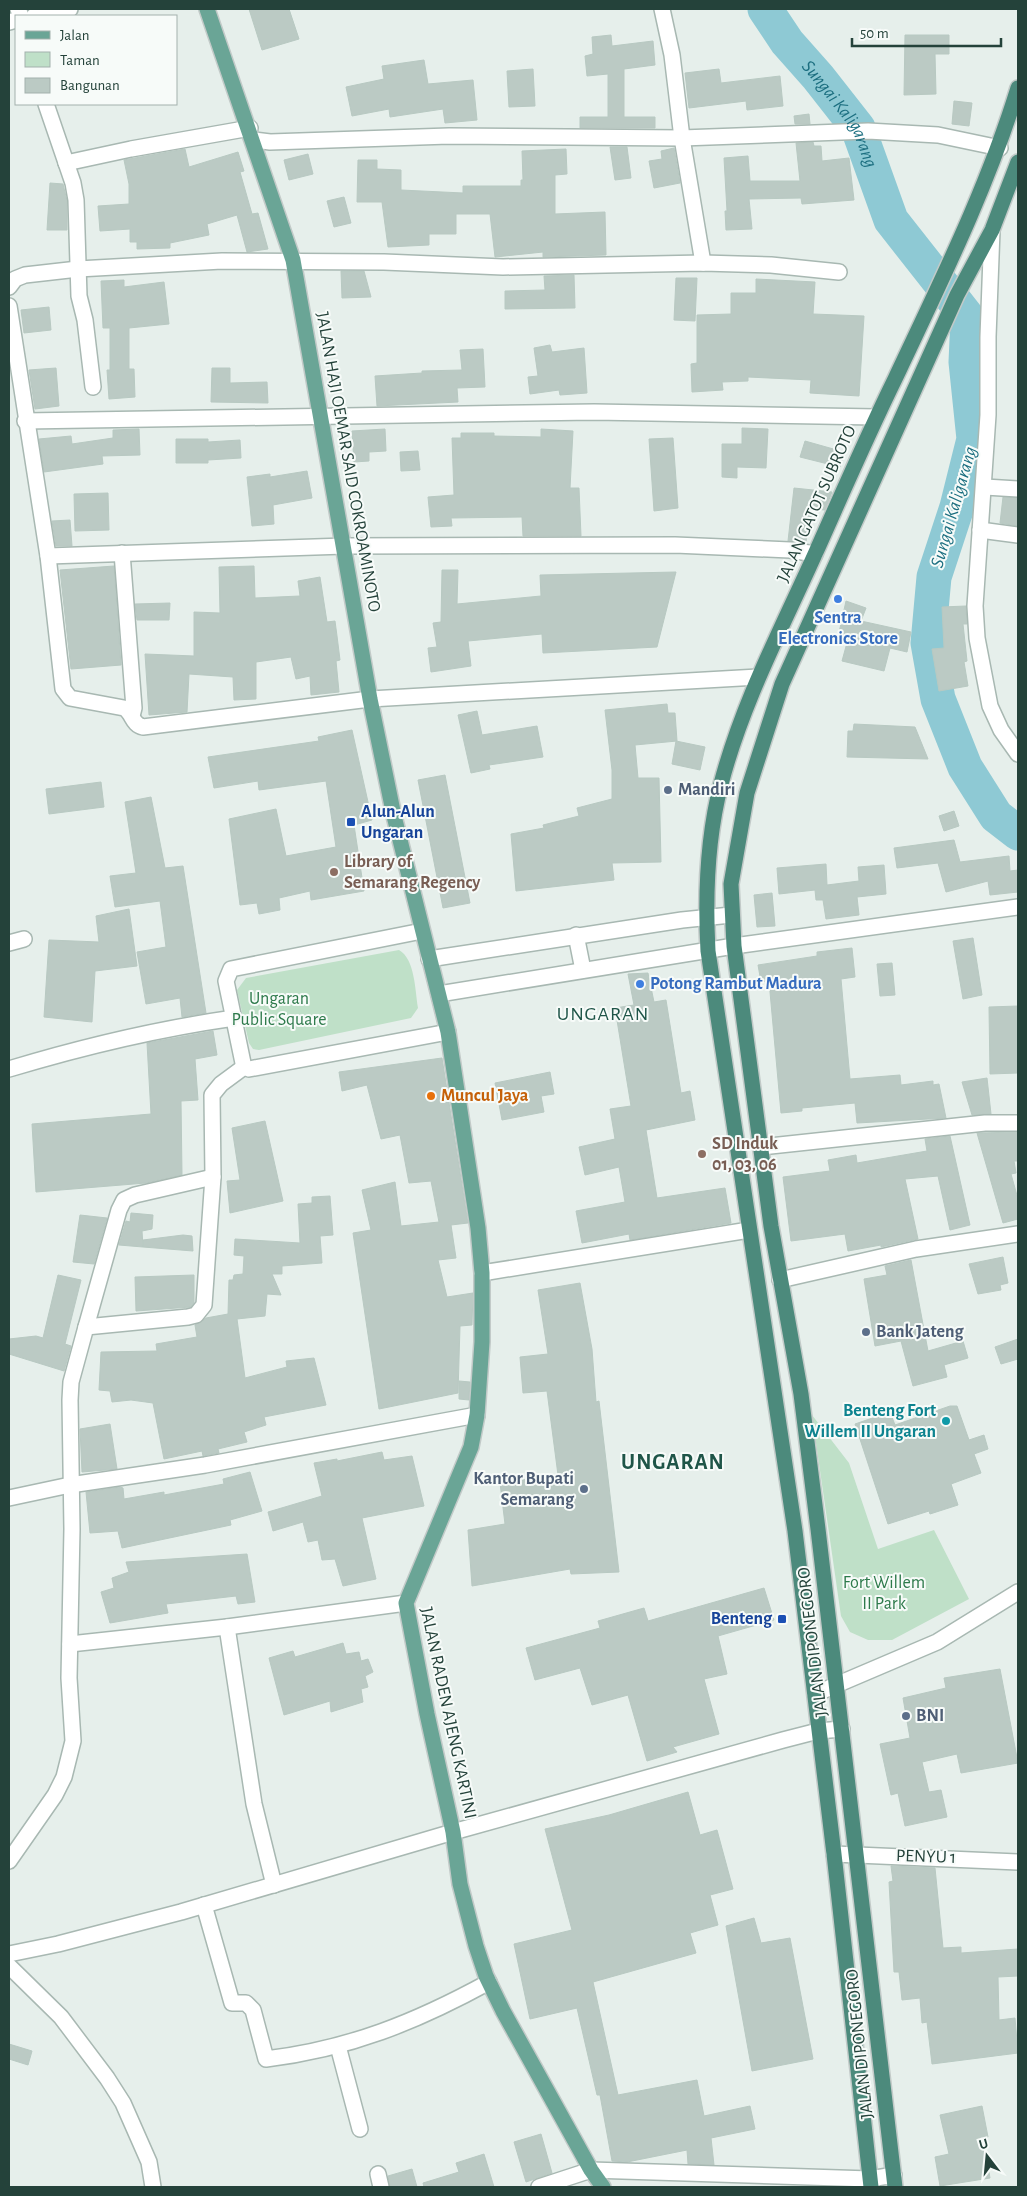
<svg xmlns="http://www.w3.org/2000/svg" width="1027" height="2196" viewBox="0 0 1027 2196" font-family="'Alegreya Sans',sans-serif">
<rect width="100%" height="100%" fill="#e6efeb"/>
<g fill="#bfe0c8">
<path d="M399,950C415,959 415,990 418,1008L411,1018L259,1050L253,1049L249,1043L237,990L246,978Z"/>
<path d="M812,1415L849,1463L878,1549L934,1530L969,1599L892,1640H868L850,1632L841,1616Z"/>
</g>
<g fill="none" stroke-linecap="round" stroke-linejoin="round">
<path stroke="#8ec9d4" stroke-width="35" id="s1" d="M765,9L787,42L818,77L858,128L891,220L968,318L966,362L974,439L957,507L934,577L928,643L938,699L965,767L996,816L1018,833"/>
</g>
<g fill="#bbcac4" stroke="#b8c9c2">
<path d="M249,9H289L299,39L262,50Z"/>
<path d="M611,35L612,46L653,41L655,65L624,69V117H655V128H580V117H608V74L587,76L585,56L593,54L592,37Z"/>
<path d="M905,35H949V54H935L936,94L904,95Z"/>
<path d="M424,60L428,84L473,80L477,120L445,123L443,109L390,117L389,109L352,116L346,87L384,79L382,66Z"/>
<path d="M533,69L535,106L509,107L507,71Z"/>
<path d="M719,69L721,83L780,76L783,106L747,110L746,101L689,108L685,73Z"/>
<path d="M954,101L972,103L969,126L952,124Z"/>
<path d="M809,114L810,124H795L794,116Z"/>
<path d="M813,142L814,146H821L822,161L849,158L854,200L802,204L801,198L749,199L752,229L726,230L725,211H727L724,158L748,156L750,181H800L796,143Z"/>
<path d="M610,147H627L631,178L615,180Z"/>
<path d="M674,148L680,183L654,188L649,161L662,159L661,151Z"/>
<path d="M185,149L189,167L238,152L244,171L240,172L252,214L258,213L268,249L247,252L237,215L207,224L209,235L170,243V248L137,249V242H130V229L100,231L98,206L129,204V184L124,160Z"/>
<path d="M566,149L567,174L555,175V214L605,212L606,255L543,257V252L495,257L490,214H456V234H429V245L388,247L382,202H357L358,160H377V169L401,170V190L463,193V186H521V180H523L522,151Z"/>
<path d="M308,154L313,174L289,180L284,160Z"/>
<path d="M50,183L63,184L67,201V230H47Z"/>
<path d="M344,197L351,223L334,227L327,201Z"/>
<path d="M341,271H364L371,297L342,298Z"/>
<path d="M574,275L575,308L505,309V291L545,290L544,276Z"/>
<path d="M676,278H697L695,321L674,320Z"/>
<path d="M756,279L815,282L813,314L864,316L859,396L810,393L811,380L748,377V381L722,382L723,390L692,392L691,364L697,363V315L731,314V293H756Z"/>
<path d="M124,280V287L164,282L169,324L129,328V369H134L135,397L109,399L107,370H110V328H103L101,281Z"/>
<path d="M49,307L51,330L24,333L21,310Z"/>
<path d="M550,345L552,352L584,348L587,393L560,395L559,390L530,394L528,377L538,376L534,348Z"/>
<path d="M483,349L485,387L457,388L458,402L377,406L375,376L422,373V371L462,370L460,350Z"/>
<path d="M56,368L59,406L35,409L29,370Z"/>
<path d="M212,368H230V383L267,382L268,403L211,402Z"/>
<path d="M742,428L768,429L766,468L737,467V478L722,477V444H742Z"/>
<path d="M139,429L140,455L102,456L103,464L44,472L39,439L71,436L72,444L113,438V430Z"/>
<path d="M385,429L386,451L369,452V461L354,462L352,431Z"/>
<path d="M541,429L573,431L570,488H579L581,536H523L522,517L451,518L452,526L431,527L428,497L454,495L452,438H461V433H494V436L541,437Z"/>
<path d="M673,438L678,508L654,511L649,439Z"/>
<path d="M176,439H208V442L240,440L241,458L208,460V463H176Z"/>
<path d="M805,441L844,452L840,467L800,457Z"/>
<path d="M418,451L420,470L401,471L400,452Z"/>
<path d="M307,471L312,498L273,505L274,524L252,526L247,477L270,474V477Z"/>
<path d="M794,488L832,492L825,510L812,509L811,520H808L806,543L788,541Z"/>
<path d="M108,493L109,530L75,531L74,494Z"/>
<path d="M1003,497L1018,498V526L1000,523Z"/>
<path d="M70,520L72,546H56L52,521Z"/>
<path d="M114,566L121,665L71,669L60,570Z"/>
<path d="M254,566L255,598L300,596L298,581L320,577L327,622L335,621L337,636L340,660L336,661L339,692L311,695L310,676L296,679L291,657L256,662V699L234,700L233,677L189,674L187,712L149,715L145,654L194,656V612L220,613L219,567Z"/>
<path d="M442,570H458L457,604L541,596L540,575L676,572L657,647L543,653L542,634L468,641L471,666L431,672L428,648L437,647L433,623L441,622Z"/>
<path d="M846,601L866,608L861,621L911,632L907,652L890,648L884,671L842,661L848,639L838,637Z"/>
<path d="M170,603L169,620H137L135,604Z"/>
<path d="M966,606L967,624H963L967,661L964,662L968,686L939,691L932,649L944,648L942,607Z"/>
<path d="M667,704L668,713H675L677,741L635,745L638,778H659L661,862L612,863L614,880L516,891L511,834L544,828L543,825L579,816L577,808L612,799V770L605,710Z"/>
<path d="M477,711L482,735L537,726L543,757L489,765L490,769L471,773L458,715Z"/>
<path d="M854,724L915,727L928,759L847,757L848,731H853Z"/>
<path d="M352,730L372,820L354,825L364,891L311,900L310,891L279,898L280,910L259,914L257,903L240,905L229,819L276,809L286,856L336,847L326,781L259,790L258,781L214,788L208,757L319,741L318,737Z"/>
<path d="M676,741L705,747L700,770L672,764Z"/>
<path d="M445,775L470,903L443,908L418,780Z"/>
<path d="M101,782L104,807L49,814L46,789Z"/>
<path d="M151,797L165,868L183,866L206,1013L182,1017L180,998L146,1004L137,952L166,947L160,901L115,907L110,876L136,873L125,802Z"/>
<path d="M954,811L959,826L944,831L939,816Z"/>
<path d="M954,840L960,862L1009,856L1010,871L1018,870V892L990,895L988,881L946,892L938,863L897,868L894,848Z"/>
<path d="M826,864L827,885L859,881L858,867L884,865L886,894L857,897L859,915L826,919L823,900H816L815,890L779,894L777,868Z"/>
<path d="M772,893L775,926L757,927L754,895Z"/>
<path d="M129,909L137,966L95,971L92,1022L44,1017L49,940L99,942L96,916Z"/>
<path d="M973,938L982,995L963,999L953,941Z"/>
<path d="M852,948L855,977L841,979L850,1079L900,1075L901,1085L933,1081V1085L939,1084L946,1118L857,1123L855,1103L802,1108V1111L781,1113L769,981L761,982L758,965L817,956V952Z"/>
<path d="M892,963L895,995L880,996L877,964Z"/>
<path d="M648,973L654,1002L666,1000L681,1093L690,1091L695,1120L646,1130L657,1198L725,1188L731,1223L630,1240L629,1234L582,1243L576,1211L625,1202L619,1167L585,1175L579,1147L615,1139L610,1109L631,1106L615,1008L634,1005L628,974Z"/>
<path d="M1018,1006V1073L990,1074L989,1007Z"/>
<path d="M213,1031L217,1055L195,1059L198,1100L181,1101L182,1175L146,1183L36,1192L32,1124L151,1114L147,1043Z"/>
<path d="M442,1058L468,1223L451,1225L456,1258L438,1260L447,1297L473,1293L472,1325L460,1326L458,1393L379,1409L353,1233L371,1230L362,1190L395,1182L401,1226L439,1222L431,1181L409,1183L400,1135L381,1139L367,1085L342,1091L339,1072Z"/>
<path d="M550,1072L554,1094L541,1096L544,1112L502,1120L495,1083Z"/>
<path d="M987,1078L991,1114L972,1115L962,1082Z"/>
<path d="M265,1121L283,1201L230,1213L227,1181L240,1180L232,1128Z"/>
<path d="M1018,1132V1161H1014L1016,1173L1011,1174L1018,1199V1219L1003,1223L977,1133Z"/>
<path d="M950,1136L970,1225L950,1230L938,1176L905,1179L918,1239L881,1247V1245L848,1251L845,1234L791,1241L783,1177L830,1171L828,1160L856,1155L857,1163L927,1151L925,1139Z"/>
<path d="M330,1196L333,1235L320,1236L322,1263L282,1266V1274H272L281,1295L267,1294L265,1316L237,1319L245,1378L287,1367L286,1361L314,1358L326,1405L264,1417L266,1425L244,1432L247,1442L218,1449L219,1453L203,1456L202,1451L164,1459L153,1403L131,1400L112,1402L110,1391L99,1390L101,1352L157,1351L156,1344L197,1337L195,1325L206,1318L228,1314L229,1280H233L234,1275L243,1274L244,1256L234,1255L235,1239L300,1243L298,1204L312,1203V1197Z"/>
<path d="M131,1213L153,1215L152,1229L142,1231L143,1247L119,1245L126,1221L130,1222Z"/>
<path d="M80,1215L107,1218L94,1264L73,1262Z"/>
<path d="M183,1235L192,1236L193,1251L143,1247V1240Z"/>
<path d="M1003,1257L1008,1283L1000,1285L1001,1290L978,1294L969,1264Z"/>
<path d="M911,1260L928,1351L963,1341L968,1358L944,1365L947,1377L913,1386L901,1341L875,1346L864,1279L887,1275L885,1266Z"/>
<path d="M58,1275L81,1280L65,1344L71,1346L64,1371L9,1354V1339L36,1336L43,1338Z"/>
<path d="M194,1275V1303L191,1307L136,1311L135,1277Z"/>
<path d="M580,1283L592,1349L596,1402L599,1401L619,1572L571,1574L570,1569L472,1586L468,1530L505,1524L500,1483L558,1475L547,1391L523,1393L520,1357L548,1354L538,1290Z"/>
<path d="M1018,1339V1359L1001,1364L995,1347Z"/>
<path d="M459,1381L470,1382L469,1400L459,1399Z"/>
<path d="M950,1406H957L969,1440L984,1435L988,1449L974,1454L981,1473L951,1484L958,1505L930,1514L929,1511L888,1524L855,1424L890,1412L895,1425Z"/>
<path d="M110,1424L117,1469L82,1472L80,1429Z"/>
<path d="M382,1452L384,1460L412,1456L424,1506L362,1518L376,1579L343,1586L335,1559L322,1560L318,1540L308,1542L303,1522L273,1531L268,1512L322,1496L314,1463L337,1459V1461Z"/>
<path d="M250,1472L262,1511L230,1520L231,1525L122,1548L118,1531L90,1533L86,1492L120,1487L123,1488L124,1499L164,1492V1495L224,1484L223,1479Z"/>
<path d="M247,1554L255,1602L238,1604L236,1596L166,1604L168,1613L110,1623L101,1592L114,1588L112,1578L129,1572L126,1562Z"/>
<path d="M764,1588L774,1620L718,1636L727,1674L704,1679L719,1734L673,1747L677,1752L647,1761L628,1695L592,1705L580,1668L535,1680L526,1648L600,1628L598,1621L644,1608L648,1621Z"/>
<path d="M343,1643L346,1654L359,1652L361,1661L368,1659L373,1672L365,1676L368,1687L361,1689L363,1702L331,1712L330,1701L284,1715L269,1658L293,1651L295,1657Z"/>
<path d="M1000,1669L1018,1763L961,1773L957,1754L922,1762L929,1792L941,1790L947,1817L905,1826L898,1793L891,1795L880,1744L910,1738L903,1698L946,1688L944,1678Z"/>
<path d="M688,1792L700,1835L717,1830L733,1889L710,1895L718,1925L690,1933L696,1953L593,1982L618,2095L697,2080L704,2116L750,2106L755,2129L711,2138L714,2165L688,2164L687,2150L627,2162L612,2161L600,2095H597L577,2008L530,2019L514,1944L572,1930L545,1829L609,1815Z"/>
<path d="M891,1866L935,1868L943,1948L961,1947V1953L1018,1949V1976L998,1977L999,2020L1015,2018L1018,2053L932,2064L927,2022L922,2023L920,1998L902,2000L899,1972H894L889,1882L893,1881Z"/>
<path d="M754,1918L761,1943L790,1938L813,2059L752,2071L726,1926Z"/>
<path d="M9,2044L32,2051L28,2065L9,2059Z"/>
<path d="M982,2106L988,2137L983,2138L990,2178L940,2186L935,2157L949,2154L940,2115Z"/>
<path d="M541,2134L552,2173L526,2182L514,2142Z"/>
<path d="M484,2154L494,2187H424L423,2183L459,2172L456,2163Z"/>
<path d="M412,2169L417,2187H390L388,2176Z"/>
</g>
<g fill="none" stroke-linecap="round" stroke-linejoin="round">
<defs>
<g id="minor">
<path d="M18,9L21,16"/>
<path d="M662,9L672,55L682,138L703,263"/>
<path d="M34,16L70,9"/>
<path d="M9,22L16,20"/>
<path d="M46,104L73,183L76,200L79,296L85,320L93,387"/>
<path d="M254,140L270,142L449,136L682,138L868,131L938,135L1000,148"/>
<path d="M66,163L131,149L250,128"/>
<path d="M9,287L15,279L25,275L78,269L222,261L384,262L503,267L703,263L771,265L839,272"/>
<path d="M9,306L48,556L63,689L70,698L124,708C133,713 132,725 143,727L370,699L758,677"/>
<path d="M25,421L594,412L876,417"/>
<path d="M985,487L1018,489"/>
<path d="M980,530L1018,535"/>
<path d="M122,553L134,708L132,716"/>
<path d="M48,556L345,546L675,545L790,550L815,554"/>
<path d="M9,943L24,939"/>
<path d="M734,946L1018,907"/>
<path d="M761,1147L985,1123H1018"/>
<path d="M482,1273L749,1230"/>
<path d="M780,1280L916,1249L1018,1234"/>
<path d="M86,1327L119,1210L124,1200L135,1195L213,1177"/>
<path d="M9,1498L70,1485L205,1465L477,1415"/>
<path d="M227,1627L254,1804L274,1885"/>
<path d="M70,1644L227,1627L406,1603"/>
<path d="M834,1854L1018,1862"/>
<path d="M9,1861L55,1795L64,1777L73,1741L69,1678L72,1529L70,1400L71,1382L86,1327L188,1317L196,1315L204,1305L213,1177L212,1095L221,1084L244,1067"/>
<path d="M204,1905L232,2003H246L253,2010L266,2059C349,2049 416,2022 489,1982"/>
<path d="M9,1954L58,1944L181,1912L453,1832L783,1740L818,1731L842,1729"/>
<path d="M9,1966L61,2017L107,2078L123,2103L149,2162L153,2187"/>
<path d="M338,2046L360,2129"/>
<path d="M378,2174L381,2187"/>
<path d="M539,2187L591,2170L870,2179L894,2175"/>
</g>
<g id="tertiary">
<path d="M992,230L988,337V415L975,606L977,638L990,706L1001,730L1018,754"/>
<path d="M422,931L231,969L226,981L243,1063L244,1067L249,1069L448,1032"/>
<path d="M576,935L583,970"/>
<path d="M429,959L682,920L731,915"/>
<path d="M439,994L734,946"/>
<path d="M9,1069C82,1047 157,1029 234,1018"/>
<path d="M815,1694L937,1642L1018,1592"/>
</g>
<path id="primary" d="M207,9L293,260L370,699L394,816L448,1032L478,1228L482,1273V1342L477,1415L471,1447L406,1603L427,1714L453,1832L460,1884L476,1946L486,1976L503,2011L591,2170L603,2187"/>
<g id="trunk">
<path d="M871,2187L834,1854L795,1531L708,951C705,896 707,838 721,784C742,703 782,628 816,552C842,494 867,436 895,379C940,283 987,189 1018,88"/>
<path d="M895,2187L818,1529L801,1394L771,1226L734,946L731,884L747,793L782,684L957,295L992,230L1018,162"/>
</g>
</defs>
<use href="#minor" stroke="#a8b8b2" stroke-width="18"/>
<use href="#tertiary" stroke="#a8b8b2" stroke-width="18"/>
<use href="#primary" stroke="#c2cac8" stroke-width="18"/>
<use href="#trunk" stroke="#c2cac8" stroke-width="18"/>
<use href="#minor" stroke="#fff" stroke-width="15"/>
<use href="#tertiary" stroke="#fff" stroke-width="15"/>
<use href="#primary" stroke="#6aa596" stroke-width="15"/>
<use href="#trunk" stroke="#4c8a7c" stroke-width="15"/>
</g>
<g fill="#3f7fe0" stroke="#f7fbf9" stroke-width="2">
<circle cx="838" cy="599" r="5"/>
<circle cx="640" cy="984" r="5"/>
</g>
<g fill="#5c6f8a" stroke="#f7fbf9" stroke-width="2">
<circle cx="668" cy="790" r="5"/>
<circle cx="866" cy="1332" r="5"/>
<circle cx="584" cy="1489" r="5"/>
<circle cx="906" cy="1716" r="5"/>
</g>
<g fill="#1a4fb4" stroke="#f7fbf9" stroke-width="2">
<rect x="346" y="817" width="10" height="10" rx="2.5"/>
<rect x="777" y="1614" width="10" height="10" rx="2.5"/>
</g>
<g fill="#8d6e63" stroke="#f7fbf9" stroke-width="2">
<circle cx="334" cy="872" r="5"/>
<circle cx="702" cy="1154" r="5"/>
</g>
<circle fill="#e8710a" stroke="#f7fbf9" stroke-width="2" cx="431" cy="1096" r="5"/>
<circle fill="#0f9aa8" stroke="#f7fbf9" stroke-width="2" cx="946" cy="1421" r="5"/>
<g text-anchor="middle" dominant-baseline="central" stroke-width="4" stroke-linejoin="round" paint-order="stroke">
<g font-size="18" fill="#24423a" stroke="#f7fbf9">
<text transform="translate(348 462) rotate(80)">JALAN HAJI OEMAR SAID COKROAMINOTO</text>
<text transform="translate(817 504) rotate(-66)">JALAN GATOT SUBROTO</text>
<text transform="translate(813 1642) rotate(-97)">JALAN DIPONEGORO</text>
<text transform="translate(448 1713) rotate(78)">JALAN RADEN AJENG KARTINI</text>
<text transform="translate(926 1857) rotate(2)">PENYU 1</text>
<text transform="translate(860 2044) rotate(-96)">JALAN DIPONEGORO</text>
</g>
<g font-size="18" font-weight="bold" fill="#366cbe" stroke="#f7fbf9">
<text x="838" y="618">Sentra<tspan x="838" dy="21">Electronics Store</tspan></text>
<text x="650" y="984" text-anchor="start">Potong Rambut Madura</text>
</g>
<g font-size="18" font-weight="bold" fill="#4e5e75" stroke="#f7fbf9" text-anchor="start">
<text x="678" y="790">Mandiri</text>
<text x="876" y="1332">Bank Jateng</text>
<text x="574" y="1479" text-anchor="end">Kantor Bupati<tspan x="574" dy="21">Semarang</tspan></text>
<text x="916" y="1716">BNI</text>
</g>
<g font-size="18" font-weight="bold" fill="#164399" stroke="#f7fbf9" text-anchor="start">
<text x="361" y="812">Alun-Alun<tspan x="361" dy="21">Ungaran</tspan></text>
<text x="772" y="1619" text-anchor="end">Benteng</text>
</g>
<g font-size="18" font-weight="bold" fill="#785e54" stroke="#f7fbf9" text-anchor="start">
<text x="344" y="862">Library of<tspan x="344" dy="21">Semarang Regency</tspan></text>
<text x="712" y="1144">SD Induk<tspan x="712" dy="21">01, 03, 06</tspan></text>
</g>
<g font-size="18" fill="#2d7a4b" stroke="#f7fbf9">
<text x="279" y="999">Ungaran<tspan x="279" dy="21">Public Square</tspan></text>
<text x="884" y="1583">Fort Willem<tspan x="884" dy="21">II Park</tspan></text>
</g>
<g font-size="18" font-weight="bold" fill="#c56008" stroke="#f7fbf9" text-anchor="start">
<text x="441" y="1096">Muncul Jaya</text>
</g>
<g font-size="18" font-weight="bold" fill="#0d838f" stroke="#f7fbf9" text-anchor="end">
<text x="936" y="1411">Benteng Fort<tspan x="936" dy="21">Willem II Ungaran</tspan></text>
</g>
<g font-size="19" font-style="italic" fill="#1c6f80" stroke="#f7fbf9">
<text stroke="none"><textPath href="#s1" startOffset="130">Sungai Kaligarang</textPath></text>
<text transform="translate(954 507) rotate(-74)">Sungai Kaligarang</text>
</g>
<g font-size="20" letter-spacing="1" fill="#1f5548" stroke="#f7fbf9">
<text x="603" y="1014">UNGARAN</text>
</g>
<g font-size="22" font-weight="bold" letter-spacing="1" fill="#1f5548" stroke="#f7fbf9">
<text x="673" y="1462">UNGARAN</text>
</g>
</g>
<rect width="1027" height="2196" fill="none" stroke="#24423a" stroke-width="20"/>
<rect x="15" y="15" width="162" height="90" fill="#f7fbf9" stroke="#a3b1ad"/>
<rect x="25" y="31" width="25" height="8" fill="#6aa596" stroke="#a3b1ad"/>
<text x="60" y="40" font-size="15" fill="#24423a">Jalan</text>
<rect x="25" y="52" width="25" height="15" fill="#bfe0c8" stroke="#a3b1ad"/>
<text x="60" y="65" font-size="15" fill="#24423a">Taman</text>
<rect x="25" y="78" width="25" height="15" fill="#bbcac4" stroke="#a3b1ad"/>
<text x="60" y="90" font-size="15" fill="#24423a">Bangunan</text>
<g transform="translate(987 2156) rotate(344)" stroke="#f7fbf9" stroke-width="4" paint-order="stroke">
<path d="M0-4L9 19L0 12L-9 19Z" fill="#24423a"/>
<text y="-8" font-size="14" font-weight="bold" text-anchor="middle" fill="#24423a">U</text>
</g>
<path d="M852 38v8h149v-8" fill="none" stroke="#24423a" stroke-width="2.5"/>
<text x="860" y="38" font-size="15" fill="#24423a" stroke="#f7fbf9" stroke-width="4" paint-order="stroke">50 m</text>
</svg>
